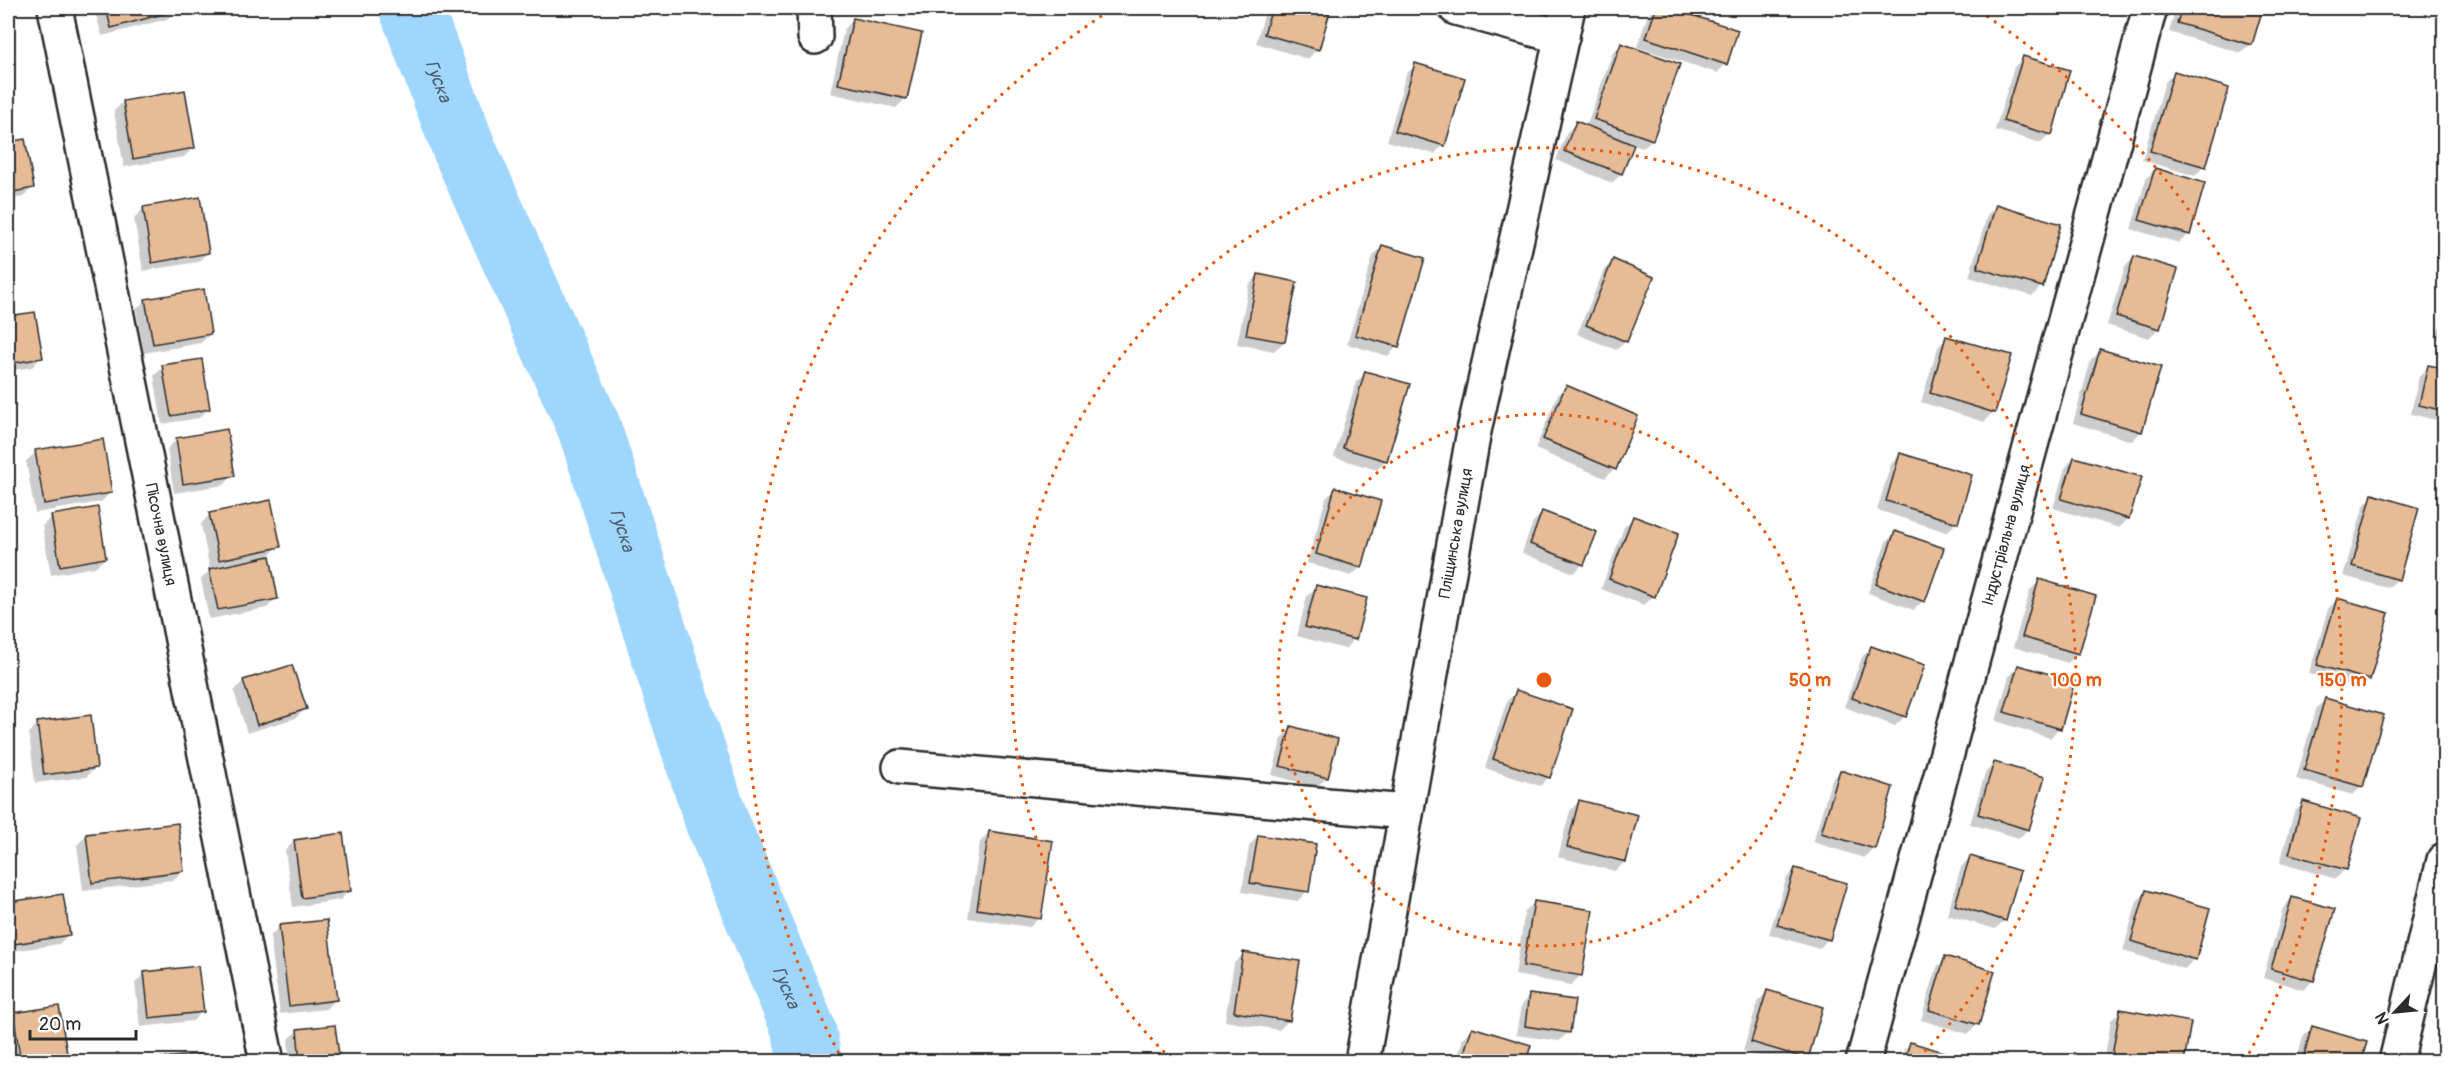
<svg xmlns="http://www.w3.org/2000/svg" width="2452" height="1069" viewBox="0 0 2452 1069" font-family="Pangolin,sans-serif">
<rect width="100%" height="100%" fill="#fff"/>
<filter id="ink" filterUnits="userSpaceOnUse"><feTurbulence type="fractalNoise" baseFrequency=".0167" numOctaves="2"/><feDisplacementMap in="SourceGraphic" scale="12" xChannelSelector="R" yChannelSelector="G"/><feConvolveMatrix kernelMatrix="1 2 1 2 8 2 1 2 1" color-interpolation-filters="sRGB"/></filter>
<g filter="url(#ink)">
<g fill="#0003">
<path d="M94,8H176L177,10L167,19L102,36Z"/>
<path d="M1266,8H1330L1317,49L1308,59L1256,43Z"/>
<path d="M1655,8H1665L1736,31L1726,64L1717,73L1637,47L1648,14Z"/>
<path d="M2176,8H2262L2251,44L2241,53L2169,32Z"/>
<path d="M854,20L906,98L896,108L830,93L844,29Z"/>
<path d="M1621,45L1652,139L1643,148L1633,145L1621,174L1612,183L1556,160L1567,132L1576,123L1586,127L1612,54Z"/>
<path d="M2023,58L2050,134L2041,143L1995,130L2014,67Z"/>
<path d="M1416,65L1444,145L1434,154L1387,141L1406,74Z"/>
<path d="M2174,73L2204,166L2195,176L2142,160L2165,82Z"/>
<path d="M123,102L193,148L184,157L124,167L114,111Z"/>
<path d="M24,140L32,188L23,197L8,200V143Z"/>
<path d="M2155,169L2189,234L2179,243L2131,229L2146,179Z"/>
<path d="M1996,206L2060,225L2041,287L2032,296L1969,277L1987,215Z"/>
<path d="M144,208L208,252L198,262L143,271L134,218Z"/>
<path d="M1382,247L1398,346L1388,356L1347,344L1373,256Z"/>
<path d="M2134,257L2176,270L2158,329L2149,338L2107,325L2125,267Z"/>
<path d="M1613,261L1626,341L1616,350L1577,334L1604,270Z"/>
<path d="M1258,275L1284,342L1274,351L1237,344L1249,285Z"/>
<path d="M146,300L210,334L201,343L144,353L136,309Z"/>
<path d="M34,314L41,357L32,367L8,371V318Z"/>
<path d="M2444,316V341L2435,337Z"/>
<path d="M1947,338L1993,412L1984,422L1921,402L1938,347Z"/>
<path d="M2101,351L2141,432L2132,441L2073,423L2091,360Z"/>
<path d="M2429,366L2444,370V422L2411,414L2419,376Z"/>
<path d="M163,367L208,409L199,418L162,424L154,376Z"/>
<path d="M1366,373L1386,460L1377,470L1334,457L1356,382Z"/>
<path d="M1566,387L1614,469L1605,478L1535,449L1557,396Z"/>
<path d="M177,439L233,475L224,485L174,493L167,449Z"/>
<path d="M36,452L110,493L101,502L35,513L26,461Z"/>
<path d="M1900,455L1957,522L1947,532L1877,510L1891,464Z"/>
<path d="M2074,458L2128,519L2119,528L2053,508L2065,468Z"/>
<path d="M1336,489L1361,567L1351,576L1307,563L1326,498Z"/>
<path d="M2373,496L2398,579L2388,588L2343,576L2364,505Z"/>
<path d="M1543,513L1583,564L1574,573L1522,553L1533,522Z"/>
<path d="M210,514L279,546L268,556L276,598L267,608L209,619L201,579L210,570L201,524Z"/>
<path d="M52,516L105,558L95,567L51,575L42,526Z"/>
<path d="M1634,517L1654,596L1644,605L1601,589L1624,527Z"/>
<path d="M1896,532L1923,601L1914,610L1868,593L1886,542Z"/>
<path d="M2040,581L2094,597L2077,654L2068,663L2013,647L2030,590Z"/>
<path d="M1317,586L1354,639L1345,649L1297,636L1307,596Z"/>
<path d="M2337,599L2369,679L2360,688L2309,674L2328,609Z"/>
<path d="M1872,647L1905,716L1895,726L1844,707L1862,657Z"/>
<path d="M2018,666L2059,728L2050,738L1996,721L2009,676Z"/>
<path d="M291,667L305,709L296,718L247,733L234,691L243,681Z"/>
<path d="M1516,692L1549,777L1540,786L1485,768L1507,701Z"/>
<path d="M2325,700L2362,786L2353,795L2296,779L2316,709Z"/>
<path d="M38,723L96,767L86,777L35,783L29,733Z"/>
<path d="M1291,728L1336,740L1326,778L1317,787L1272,775L1282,737Z"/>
<path d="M1994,764L2028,829L2019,838L1970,824L1985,773Z"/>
<path d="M1840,772L1874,848L1864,858L1813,842L1831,781Z"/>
<path d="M1579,801L1625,862L1615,871L1558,857L1570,811Z"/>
<path d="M2304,803L2345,869L2336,879L2280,863L2294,812Z"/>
<path d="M177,824L183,871L173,880L83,891L77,845L86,836Z"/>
<path d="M989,832L1039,918L1030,927L968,918L980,842Z"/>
<path d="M1258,836L1307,891L1298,901L1242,892L1249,846Z"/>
<path d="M294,841L349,891L340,900L293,907L285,851Z"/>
<path d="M1970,857L2005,920L1995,929L1947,915L1961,867Z"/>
<path d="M1795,869L1828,939L1819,949L1769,934L1786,879Z"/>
<path d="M2147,891L2194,959L2185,969L2123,951L2137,901Z"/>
<path d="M62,896L68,935L59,944L8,952V904Z"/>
<path d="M2292,898L2313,980L2304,990L2263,978L2283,908Z"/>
<path d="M1535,902L1581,975L1571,985L1515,975L1525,911Z"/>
<path d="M279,927L335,999L326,1009L280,1014L270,936Z"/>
<path d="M1244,954L1289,1020L1279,1030L1225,1021L1234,963Z"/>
<path d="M1946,958L1977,1024L1968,1034L1921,1020L1937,967Z"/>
<path d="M144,974L202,1011L193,1021L140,1027L135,983Z"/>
<path d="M1767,992L1807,1058L1803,1062H1777L1743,1051L1758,1001Z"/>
<path d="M1530,995L1569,1032L1559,1041L1516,1035L1521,1005Z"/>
<path d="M2121,1011L2182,1062H2104L2111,1020Z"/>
<path d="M14,1015L67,1059L64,1062H11L8,1021Z"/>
<path d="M2312,1028L2360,1062H2296L2303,1037Z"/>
<path d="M1472,1029L1524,1062H1456L1463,1038Z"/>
<path d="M297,1031L338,1062H290L288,1040Z"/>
<path d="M1911,1043L1965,1062H1899L1901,1053Z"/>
</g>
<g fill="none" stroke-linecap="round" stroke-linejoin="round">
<path stroke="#9ed6fe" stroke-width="64" id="s1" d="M411,8L465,151L589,427L717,822L804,1030L810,1062"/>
</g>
<g fill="#e6bb96" stroke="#2b2b2b" stroke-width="1.5">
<path d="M106,8H178V10L111,28Z"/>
<path d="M1272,8H1331L1319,50L1264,34Z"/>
<path d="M1656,8H1670L1738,30L1727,65L1646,38Z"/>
<path d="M2182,8H2263L2252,45L2177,23Z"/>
<path d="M853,18L922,33L907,99L838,84Z"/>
<path d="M1621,43L1680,64L1653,140L1594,119Z"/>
<path d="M2023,56L2070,70L2052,135L2003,121Z"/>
<path d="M1415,63L1465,78L1445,146L1395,131Z"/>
<path d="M2174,71L2229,88L2206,167L2150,151Z"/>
<path d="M185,90L195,148L133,159L123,101Z"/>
<path d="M1576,121L1634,145L1622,174L1564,151Z"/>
<path d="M25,139L34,188L8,193V142Z"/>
<path d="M2155,168L2205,183L2190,235L2139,220Z"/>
<path d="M200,197L209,253L152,263L143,207Z"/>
<path d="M1996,204L2061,224L2043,287L1977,268Z"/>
<path d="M1382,245L1425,258L1399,347L1355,335Z"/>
<path d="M2134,256L2178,269L2160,329L2116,316Z"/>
<path d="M1613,259L1654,277L1627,342L1586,325Z"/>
<path d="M1258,274L1297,282L1285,342L1246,335Z"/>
<path d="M204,289L211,334L153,344L145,299Z"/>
<path d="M35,312L43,358L8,364V316Z"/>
<path d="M1946,336L2012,355L1995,413L1930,393Z"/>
<path d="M2100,349L2161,367L2142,432L2081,414Z"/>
<path d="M202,359L210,409L171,416L162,365Z"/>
<path d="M2428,365L2444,368V411L2419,405Z"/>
<path d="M1365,371L1410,384L1387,461L1343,448Z"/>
<path d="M1566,385L1638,416L1616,470L1543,439Z"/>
<path d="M227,429L235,476L183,484L176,438Z"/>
<path d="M103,439L112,493L44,504L35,450Z"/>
<path d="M1900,453L1972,475L1958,523L1886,501Z"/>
<path d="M2074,457L2142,477L2129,519L2061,499Z"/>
<path d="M1335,487L1381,501L1362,568L1316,554Z"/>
<path d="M2372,494L2419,508L2399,580L2352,566Z"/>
<path d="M271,500L281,547L219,560L209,513Z"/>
<path d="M98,507L106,558L60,566L51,515Z"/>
<path d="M1542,511L1597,532L1584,565L1530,544Z"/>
<path d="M1633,516L1679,533L1655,597L1609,579Z"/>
<path d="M1895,531L1944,548L1925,602L1876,584Z"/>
<path d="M270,556L278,599L218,610L209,569Z"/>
<path d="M2039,579L2096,596L2079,654L2022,637Z"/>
<path d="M1316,585L1367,598L1356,640L1305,627Z"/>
<path d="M2337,598L2389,613L2370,680L2317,665Z"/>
<path d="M1871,646L1925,665L1906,717L1852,698Z"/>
<path d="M292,665L307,709L257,725L243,680Z"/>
<path d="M2018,665L2075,681L2061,729L2004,712Z"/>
<path d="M1516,690L1573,709L1550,778L1493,759Z"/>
<path d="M2325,698L2384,715L2363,787L2304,770Z"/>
<path d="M91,715L97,768L44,775L37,722Z"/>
<path d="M1291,726L1338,739L1328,778L1280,766Z"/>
<path d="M1994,762L2045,777L2029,830L1978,814Z"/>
<path d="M1840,770L1893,787L1875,849L1821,833Z"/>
<path d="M1579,800L1638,815L1626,862L1567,847Z"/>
<path d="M2303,801L2361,818L2347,870L2289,854Z"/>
<path d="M178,823L184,871L92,883L86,834Z"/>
<path d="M989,831L1053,841L1041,919L977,909Z"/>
<path d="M343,833L351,891L302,898L294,840Z"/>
<path d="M1258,835L1316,844L1309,892L1250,883Z"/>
<path d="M1970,856L2020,871L2006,921L1955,905Z"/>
<path d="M1795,868L1847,883L1830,940L1777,925Z"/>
<path d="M2146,890L2210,908L2196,960L2131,941Z"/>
<path d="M63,894L70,935L8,945V902Z"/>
<path d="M2292,897L2335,909L2314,981L2271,969Z"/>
<path d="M1534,901L1593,910L1582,976L1523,966Z"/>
<path d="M327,920L337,1000L289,1006L279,925Z"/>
<path d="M1243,952L1300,961L1290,1021L1234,1012Z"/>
<path d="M1945,956L1995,971L1979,1025L1929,1010Z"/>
<path d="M198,966L204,1012L149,1018L144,972Z"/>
<path d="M1767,990L1823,1007L1808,1059L1751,1042Z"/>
<path d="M1529,994L1575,1000L1570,1033L1525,1026Z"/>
<path d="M59,1006L68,1059L21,1062L13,1013Z"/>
<path d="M2120,1009L2191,1022L2184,1062H2111Z"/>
<path d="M335,1025L340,1062H300L297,1029Z"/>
<path d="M2312,1026L2367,1042L2361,1062H2302Z"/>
<path d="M1472,1027L1531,1045L1526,1062H1461Z"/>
<path d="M1910,1042L1967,1059V1062H1904Z"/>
<path d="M199,1054L200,1062H155V1059Z"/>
</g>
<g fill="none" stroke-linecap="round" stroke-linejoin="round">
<defs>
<g id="minor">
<path id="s2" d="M55,8L267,1062"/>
<path d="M814,8L815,37"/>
<path d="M1456,8L1562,37"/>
<path d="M900,767L1406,812"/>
<path id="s3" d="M1362,1062L1474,431L1568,8"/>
<path id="s4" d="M1863,1062L2150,8"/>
<path d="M2396,1062L2444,860"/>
</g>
</defs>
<use href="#minor" stroke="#2b2b2b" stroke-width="38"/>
<use href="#minor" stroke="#fff" stroke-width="33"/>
</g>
</g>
<g fill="none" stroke="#e8590c" stroke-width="3" stroke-dasharray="3 6">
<circle cx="1544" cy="680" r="266"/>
<path d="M1171 1059A532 532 0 1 1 1917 1059"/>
<path d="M843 1061A798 798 0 0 1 1109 11M1979 11A798 798 0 0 1 2245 1061"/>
</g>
<g text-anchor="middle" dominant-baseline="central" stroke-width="4.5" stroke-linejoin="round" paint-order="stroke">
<g font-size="16" fill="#2b2b2b" stroke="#fff">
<text stroke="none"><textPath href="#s3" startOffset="537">Пліщинська вулиця</textPath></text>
<text stroke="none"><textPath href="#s2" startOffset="537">Пісочна вулиця</textPath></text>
<text stroke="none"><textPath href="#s4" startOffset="546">Індустріальна вулиця</textPath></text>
</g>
<g font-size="18" font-style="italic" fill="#4e5e6a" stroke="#fff">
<text stroke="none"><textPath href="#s1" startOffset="78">Гуска</textPath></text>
<text stroke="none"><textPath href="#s1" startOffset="564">Гуска</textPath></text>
<text stroke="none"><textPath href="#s1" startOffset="1050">Гуска</textPath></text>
</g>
</g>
<circle cx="1544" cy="680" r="9" fill="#e8590c" stroke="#fff" stroke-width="3"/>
<g font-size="18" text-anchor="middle" font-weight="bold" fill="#e8590c" stroke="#fff" stroke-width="4.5" stroke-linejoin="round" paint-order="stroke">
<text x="1810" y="686">50 m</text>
<text x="2076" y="686">100 m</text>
<text x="2342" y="686">150 m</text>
</g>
<rect width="2452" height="1069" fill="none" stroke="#fff" stroke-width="30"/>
<rect x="15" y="15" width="2422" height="1039" fill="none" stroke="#2b2b2b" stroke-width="2" filter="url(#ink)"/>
<g transform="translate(2395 1012) rotate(244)" stroke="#ffffff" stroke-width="4.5" paint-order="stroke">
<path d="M0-4.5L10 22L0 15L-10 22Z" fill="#2b2b2b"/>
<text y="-9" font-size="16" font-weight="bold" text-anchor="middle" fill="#2b2b2b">N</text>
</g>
<path d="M30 1030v9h106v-9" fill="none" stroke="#2b2b2b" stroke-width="3"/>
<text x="39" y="1030" font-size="18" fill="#2b2b2b" stroke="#ffffff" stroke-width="4.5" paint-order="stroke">20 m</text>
</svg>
